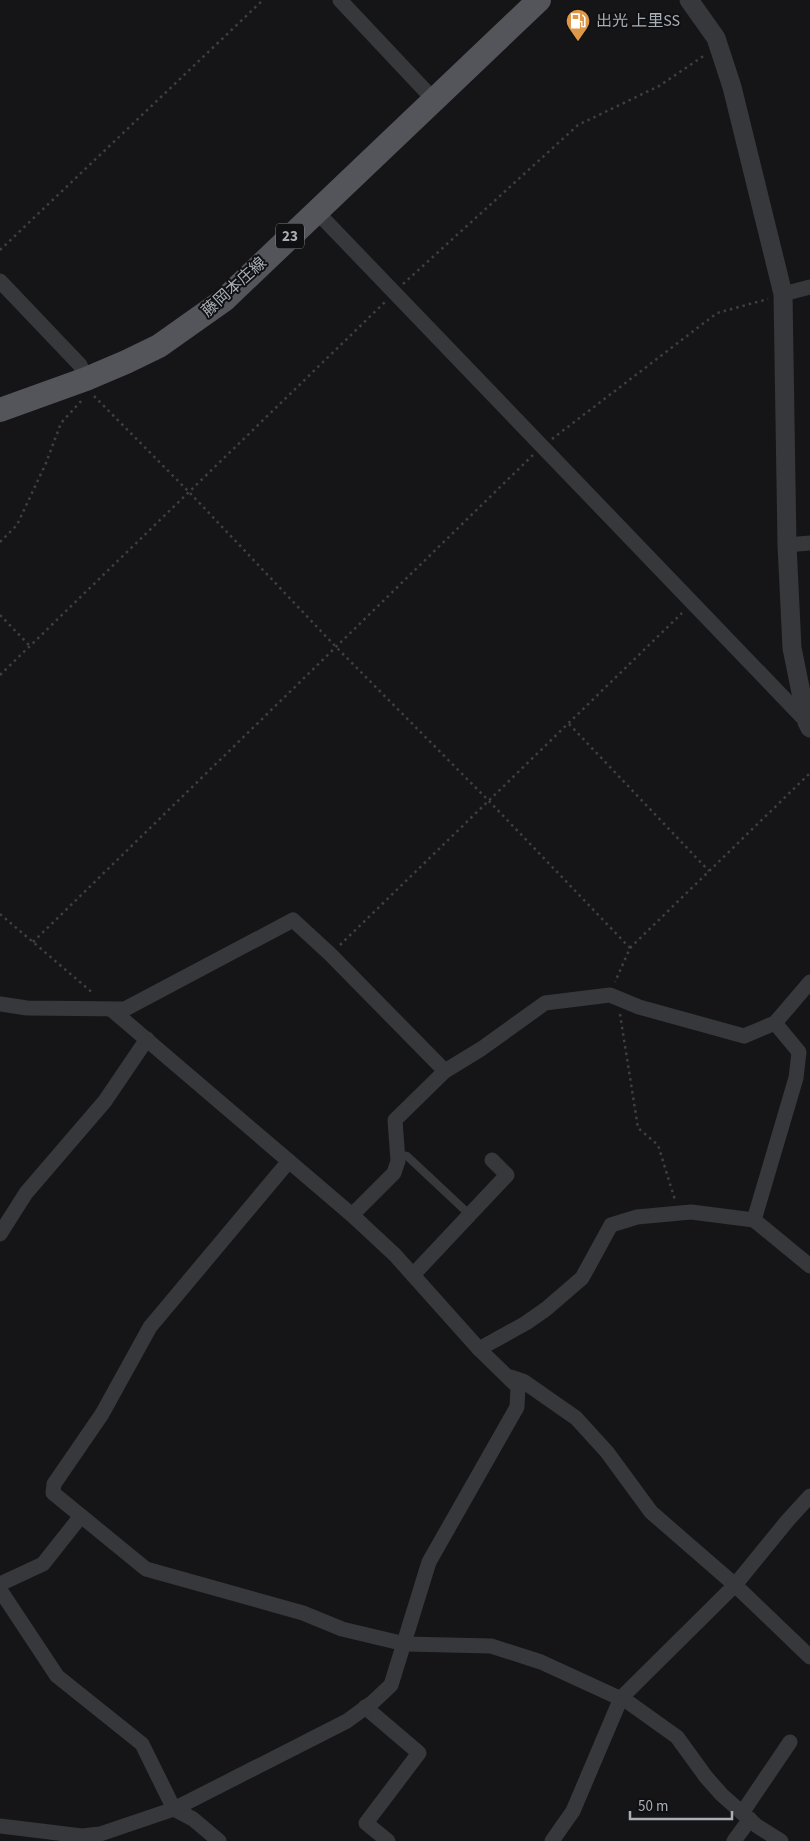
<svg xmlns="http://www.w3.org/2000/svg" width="810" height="1841" viewBox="0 0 810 1841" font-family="'Source Sans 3','Noto Sans JP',sans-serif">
<rect width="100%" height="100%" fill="#151517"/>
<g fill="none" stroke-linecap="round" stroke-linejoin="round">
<g stroke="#3d3f42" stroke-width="2.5" stroke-dasharray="2.5 4" stroke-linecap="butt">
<path d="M0,250L263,0"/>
<path d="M403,284L578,125L659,86L705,55"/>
<path d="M94,396L189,492L337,648L488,800L630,948L615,982"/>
<path d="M552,439L717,313L768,299"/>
<path d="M0,542L17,525L46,463L61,423L82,400"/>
<path d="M0,615L29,645"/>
<path d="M0,675L385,302"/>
<path d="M569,724L709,871"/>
<path d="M0,914L94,994"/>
<path d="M33,942L533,455"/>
<path d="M340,945L682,613"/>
<path d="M630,948L810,773"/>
<path d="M620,1014L638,1128L658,1145L675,1200"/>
</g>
<path stroke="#37383b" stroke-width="8" d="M397,1154L407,1156L470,1215"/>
<g stroke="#37383b" stroke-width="15">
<path d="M340,0L434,100"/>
<path d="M316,211L807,722"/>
<path d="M0,281L80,365L86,379"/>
<path d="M783,294L810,287"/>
<path d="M787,545L810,543"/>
<path d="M0,1004L27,1008L125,1009L293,920L330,954L445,1071"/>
<path d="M289,1161L150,1327L102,1414L54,1484L53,1493L146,1569L303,1613L342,1629L405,1644L491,1646L541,1662L628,1702L677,1737L706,1777L722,1795L757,1826L781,1841"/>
<path d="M352,1215L394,1173L398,1161L395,1120L445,1071L481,1049L545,1003L610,995L639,1007L744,1036L775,1023L810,982"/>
<path d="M754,1220L796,1078L799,1052L775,1023"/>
<path d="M0,1234L26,1193L105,1101L147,1039"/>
<path d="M413,1275L507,1175L492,1160"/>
<path d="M479,1349L526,1323L546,1309L582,1278L611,1225L637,1217L691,1212L754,1220L810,1266"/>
<path d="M511,1377L523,1381L576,1418L607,1452L651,1512L735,1585L810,1657"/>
<path d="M0,1584L43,1564L81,1516"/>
<path d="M0,1590L57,1676L142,1744L174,1809L193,1819L219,1841"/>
<path d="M365,1707L419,1753L366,1823L388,1841"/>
<path d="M742,1813L790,1742"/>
<path d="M0,1826L82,1836L100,1834L174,1809L347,1721L373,1702L391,1685L429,1562L517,1407L518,1387L479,1349L395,1255L352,1215L112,1010"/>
<path d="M552,1841L573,1811L621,1698L735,1585L788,1520L810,1496"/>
<path d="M734,1841L750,1819"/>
</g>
<path stroke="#37383b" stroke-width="19" d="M689,0L716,38L732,87L783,294L787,545L792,648L807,722L810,728"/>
<path stroke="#53555a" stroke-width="24" d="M0,410L86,379L126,362L159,346L224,300L539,0"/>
</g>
<defs>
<symbol id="fuel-pin" viewBox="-11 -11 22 30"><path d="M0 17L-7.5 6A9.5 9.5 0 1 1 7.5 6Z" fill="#dd9747" stroke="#101012"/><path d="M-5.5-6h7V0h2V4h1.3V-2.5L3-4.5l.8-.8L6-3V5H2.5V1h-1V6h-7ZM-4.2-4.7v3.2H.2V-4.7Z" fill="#fff"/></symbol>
</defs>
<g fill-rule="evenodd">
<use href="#fuel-pin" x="564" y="7" width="28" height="38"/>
</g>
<g text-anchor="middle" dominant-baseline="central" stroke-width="4" stroke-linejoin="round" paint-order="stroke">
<rect fill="#101012" stroke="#7a7f84" stroke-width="1" x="276" y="223.5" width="28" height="25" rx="4"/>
<g font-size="15" font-weight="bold" fill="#a8aeb5">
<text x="290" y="236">23</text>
</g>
<g font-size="16" fill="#a8aeb5" stroke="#101012" text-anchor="start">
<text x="596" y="21">出光 上里SS</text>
</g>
<g font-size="16" fill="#a8aeb5" stroke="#101012">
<text transform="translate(234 287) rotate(-42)">藤岡本庄線</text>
</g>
</g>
<path d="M630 1811v8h102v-8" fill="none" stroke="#a8aeb5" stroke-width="2.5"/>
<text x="638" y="1811" font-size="15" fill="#a8aeb5" stroke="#101012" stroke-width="4" paint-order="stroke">50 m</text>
</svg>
